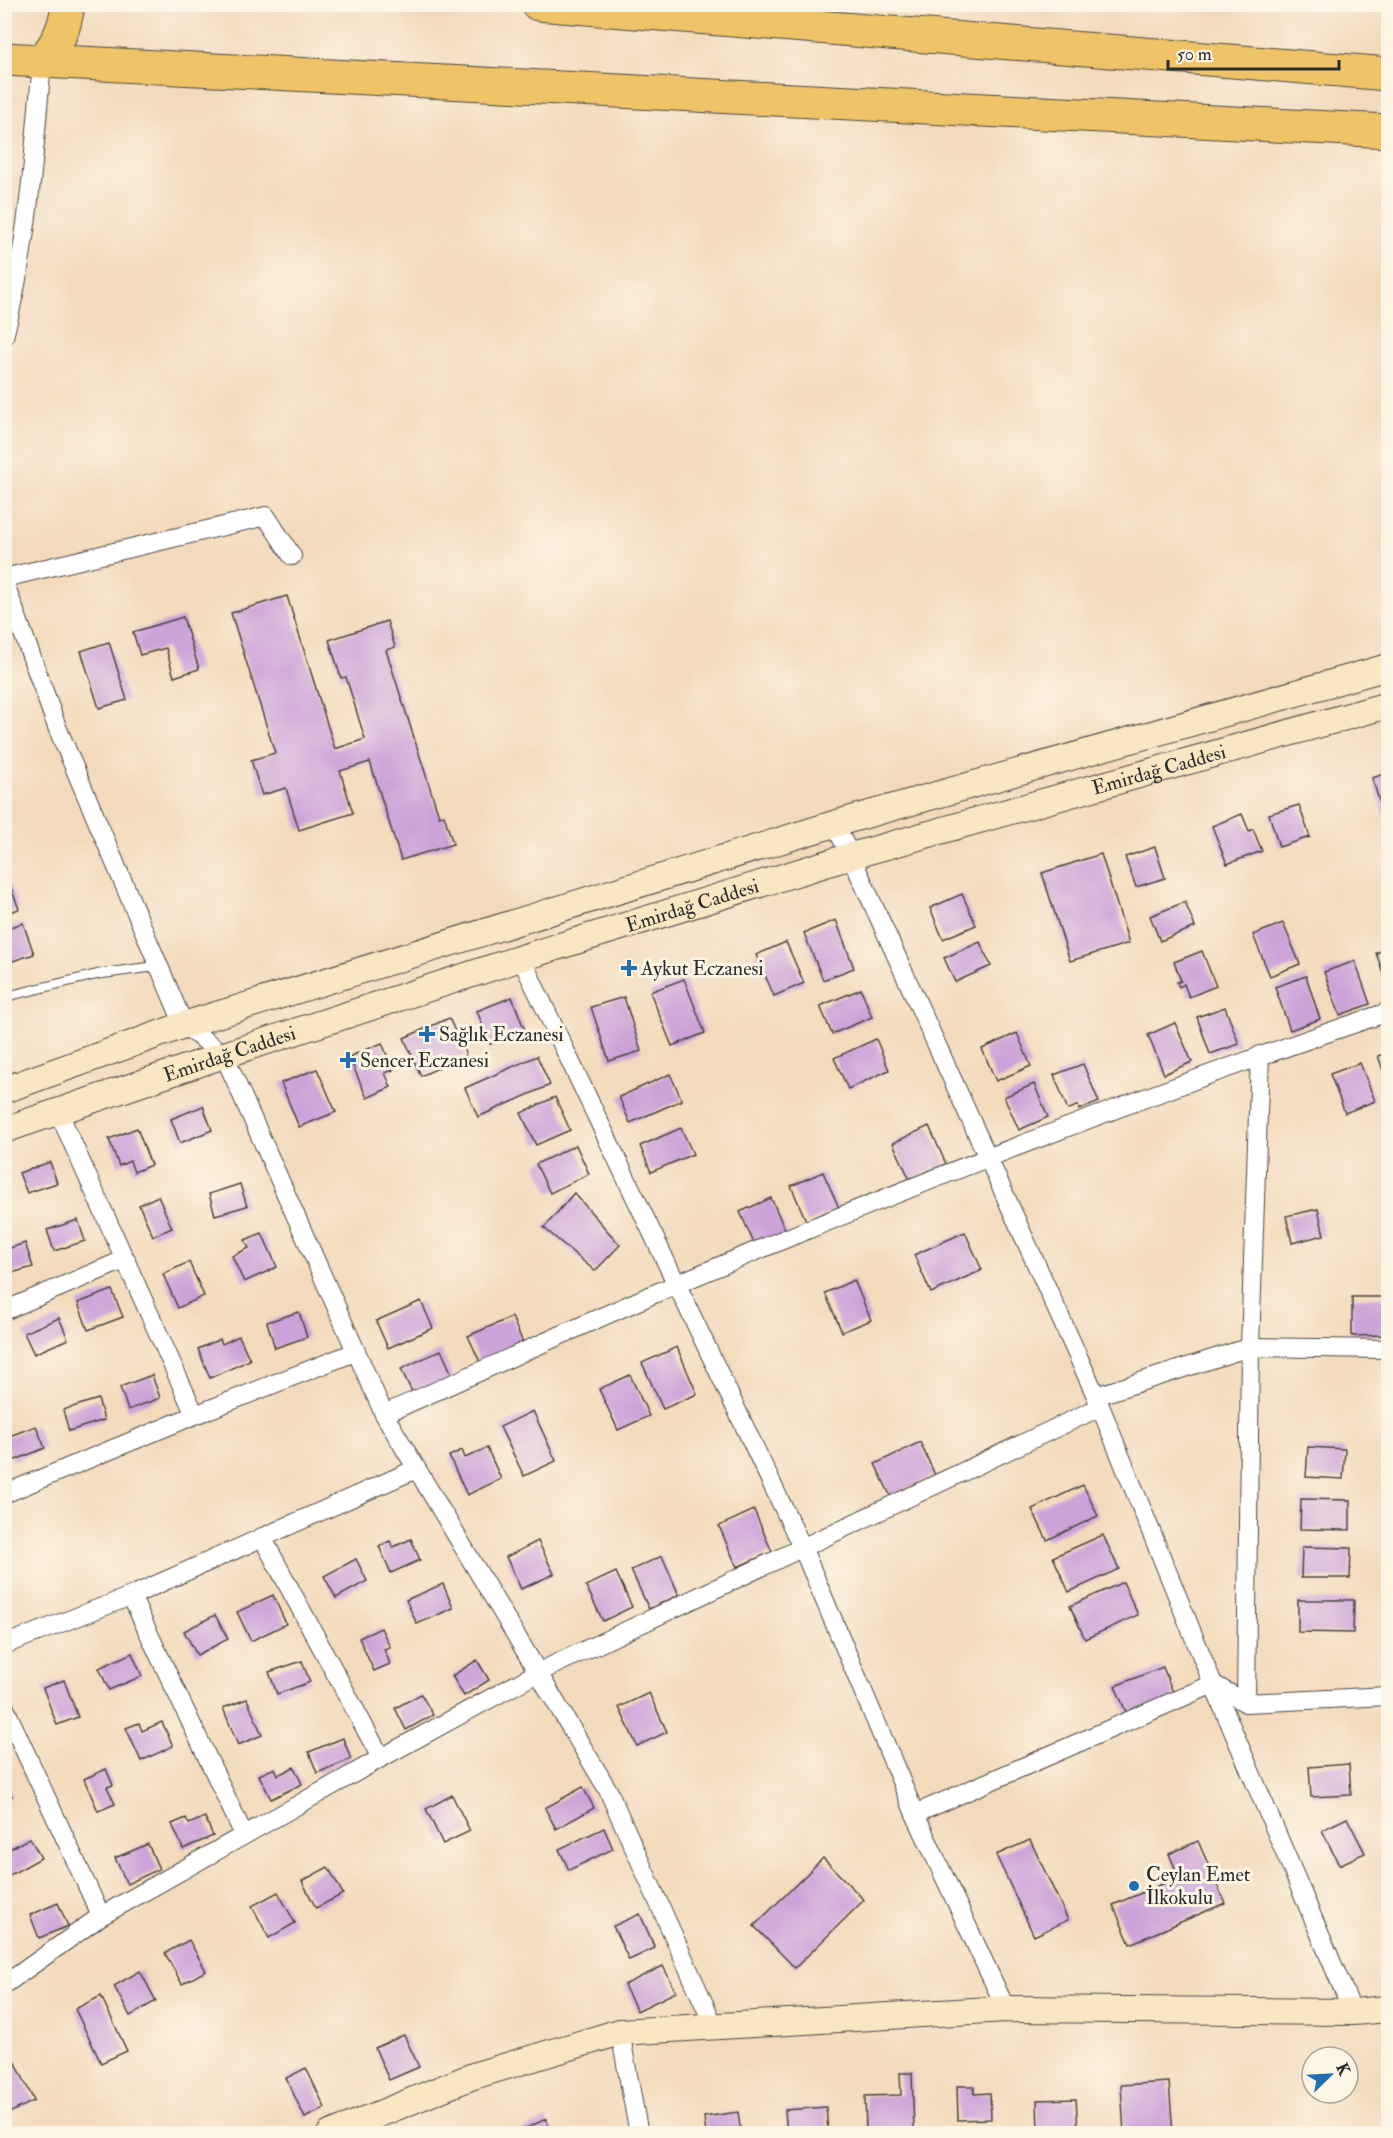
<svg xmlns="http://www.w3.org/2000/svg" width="1393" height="2138" viewBox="0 0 1393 2138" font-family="'IM FELL Double Pica',serif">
<rect width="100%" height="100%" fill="#fcf5e5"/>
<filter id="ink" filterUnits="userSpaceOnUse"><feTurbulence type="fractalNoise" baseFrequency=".0167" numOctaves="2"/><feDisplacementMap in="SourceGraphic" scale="12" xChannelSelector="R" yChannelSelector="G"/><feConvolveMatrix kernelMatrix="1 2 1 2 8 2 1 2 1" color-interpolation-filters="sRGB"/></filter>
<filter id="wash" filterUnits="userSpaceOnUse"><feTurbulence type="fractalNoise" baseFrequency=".008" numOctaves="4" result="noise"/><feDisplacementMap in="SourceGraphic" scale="24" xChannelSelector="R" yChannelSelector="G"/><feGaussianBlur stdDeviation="1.35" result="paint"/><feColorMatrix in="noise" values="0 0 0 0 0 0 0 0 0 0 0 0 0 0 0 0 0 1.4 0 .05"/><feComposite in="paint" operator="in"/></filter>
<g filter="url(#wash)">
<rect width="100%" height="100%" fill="#f3dabc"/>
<g id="blocks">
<g fill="#cca3d8">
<path d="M287,596L335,749L365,739L346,677L341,678L329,640L387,621L395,647L386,650L439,816L444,815L453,844L401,860L370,762L340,771L353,813L299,830L286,788L262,795L251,760L275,753L231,613Z"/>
<path d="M183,617L199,669L174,677L166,648L140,655L133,632Z"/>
<path d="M109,642L127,700L99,708L81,651Z"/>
<path d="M1388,773V828L1372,778Z"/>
<path d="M1299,805L1310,837L1279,847L1269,814Z"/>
<path d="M1242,814L1249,831L1253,829L1262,851L1227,864L1212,826Z"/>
<path d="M1155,847L1165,878L1136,887L1125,857Z"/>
<path d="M1101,854L1129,943L1070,961L1042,873Z"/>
<path d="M4,870L19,909L4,914Z"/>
<path d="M962,894L976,925L943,939L930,908Z"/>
<path d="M1185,902L1195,927L1160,941L1150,916Z"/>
<path d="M836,920L854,968L823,980L804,933Z"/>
<path d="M23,923L34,954L4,964V929Z"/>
<path d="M1283,923L1300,964L1270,976L1253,935Z"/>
<path d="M786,942L804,983L774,996L756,955Z"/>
<path d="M980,942L991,966L955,982L944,958Z"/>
<path d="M1388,948V987L1376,953Z"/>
<path d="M1202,951L1216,986L1189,997L1184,984L1179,987L1177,982L1181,981L1174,962Z"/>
<path d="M1355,961L1370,1004L1340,1015L1324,972Z"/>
<path d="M1306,976L1320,1019L1290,1030L1275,987Z"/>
<path d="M684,979L705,1033L672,1046L650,992Z"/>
<path d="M861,989L872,1017L832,1034L820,1006Z"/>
<path d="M512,997L525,1031L490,1044L477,1011Z"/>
<path d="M624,997L641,1051L609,1061L591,1007Z"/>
<path d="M1225,1007L1239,1044L1210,1054L1197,1017Z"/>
<path d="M449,1018L466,1055L421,1076L404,1038Z"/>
<path d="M1175,1023L1192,1062L1164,1074L1148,1035Z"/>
<path d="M1017,1033L1031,1066L996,1081L982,1049Z"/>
<path d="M876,1039L889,1070L848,1089L834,1058Z"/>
<path d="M382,1043L393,1070L385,1073L391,1087L367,1098L349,1057Z"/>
<path d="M1388,1052V1084L1378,1056Z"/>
<path d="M537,1056L550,1085L478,1117L465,1088Z"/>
<path d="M1360,1063L1375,1101L1345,1113L1330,1074Z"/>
<path d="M1083,1064L1099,1102L1079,1110L1078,1105L1068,1110L1054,1075Z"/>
<path d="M317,1069L336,1112L299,1127L281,1083Z"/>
<path d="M670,1074L682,1100L630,1123L619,1097Z"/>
<path d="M1034,1084L1048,1117L1019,1130L1004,1097Z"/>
<path d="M555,1097L570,1130L536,1145L521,1113Z"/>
<path d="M203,1106L212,1130L180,1143L171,1119Z"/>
<path d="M929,1126L946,1164L910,1180L893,1143Z"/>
<path d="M137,1128L151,1165L134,1172L130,1161L119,1166L109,1139Z"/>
<path d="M681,1128L693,1154L651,1172L640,1146Z"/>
<path d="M576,1145L589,1174L550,1193L536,1164Z"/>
<path d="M50,1162L57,1183L27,1193L19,1173Z"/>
<path d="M823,1172L839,1208L807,1223L791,1186Z"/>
<path d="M240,1184L247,1206L215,1215L209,1194Z"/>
<path d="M574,1193L620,1245L595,1271L544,1228Z"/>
<path d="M158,1196L172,1228L153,1236L139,1205Z"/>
<path d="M771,1198L788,1236L757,1250L740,1212Z"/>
<path d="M1318,1209L1324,1235L1292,1243L1286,1216Z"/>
<path d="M78,1220L85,1241L54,1251L47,1230Z"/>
<path d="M965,1232L982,1270L931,1293L914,1255Z"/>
<path d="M262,1233L277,1267L244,1282L232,1256L249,1248L245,1240Z"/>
<path d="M25,1243L33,1267L4,1275V1250Z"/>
<path d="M189,1262L204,1296L178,1308L163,1274Z"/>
<path d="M854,1280L871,1320L842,1332L825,1293Z"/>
<path d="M112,1290L123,1317L88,1330L78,1303Z"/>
<path d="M1352,1297H1386V1335L1352,1336Z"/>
<path d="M421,1301L433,1328L388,1348L376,1321Z"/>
<path d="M299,1312L307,1337L275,1348L267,1322Z"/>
<path d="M512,1317L524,1345L481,1364L468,1336Z"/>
<path d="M59,1318L68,1339L34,1354L24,1333Z"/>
<path d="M239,1336L250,1360L210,1378L198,1349L220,1339L222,1344Z"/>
<path d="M677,1347L697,1394L663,1409L642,1363Z"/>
<path d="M441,1350L454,1379L415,1398L401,1369Z"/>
<path d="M152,1375L160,1398L128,1410L120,1387Z"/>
<path d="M630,1375L649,1416L618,1430L599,1389Z"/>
<path d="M98,1399L104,1420L69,1431L63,1410Z"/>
<path d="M533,1411L556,1461L524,1476L500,1427Z"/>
<path d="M36,1426L45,1448L13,1461L4,1438Z"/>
<path d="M920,1442L935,1475L891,1497L875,1464Z"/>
<path d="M1308,1447L1345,1449L1343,1479L1306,1477Z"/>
<path d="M487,1448L501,1479L467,1495L449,1456L462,1450L465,1458Z"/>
<path d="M1083,1485L1098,1516L1047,1540L1032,1509Z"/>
<path d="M1301,1499L1350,1500V1530L1300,1529Z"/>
<path d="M754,1510L772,1552L737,1567L719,1526Z"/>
<path d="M1103,1535L1119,1569L1069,1592L1053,1557Z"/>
<path d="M411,1539L420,1560L391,1573L379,1546L390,1541L393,1547Z"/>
<path d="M538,1541L554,1574L521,1589L506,1557Z"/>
<path d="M1302,1547L1351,1548L1350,1578H1301Z"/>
<path d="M662,1556L679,1595L649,1609L631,1570Z"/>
<path d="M356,1559L367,1581L336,1598L324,1576Z"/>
<path d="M616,1572L632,1607L603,1621L586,1586Z"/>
<path d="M1123,1582L1138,1615L1085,1639L1070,1606Z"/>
<path d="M443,1584L453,1608L417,1624L406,1600Z"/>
<path d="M273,1595L286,1624L251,1641L237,1612Z"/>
<path d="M1298,1600H1354L1353,1633L1298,1632Z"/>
<path d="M215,1615L228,1639L197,1655L184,1631Z"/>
<path d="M381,1628L390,1647L384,1649L390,1664L374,1671L359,1638Z"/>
<path d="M132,1653L142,1676L109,1690L99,1668Z"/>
<path d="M477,1660L489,1680L464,1696L452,1676Z"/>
<path d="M302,1661L310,1682L277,1694L269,1672Z"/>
<path d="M1163,1667L1176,1700L1129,1719L1115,1686Z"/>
<path d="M64,1680L78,1717L57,1725L43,1688Z"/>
<path d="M649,1693L667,1732L637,1746L619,1707Z"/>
<path d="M421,1694L433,1715L406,1730L395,1708Z"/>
<path d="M247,1699L262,1735L238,1745L223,1708Z"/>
<path d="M162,1722L173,1746L141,1761L126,1728L139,1723L142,1731Z"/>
<path d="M343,1738L351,1759L317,1773L309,1752Z"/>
<path d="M1388,1758V1779H1387L1384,1759Z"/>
<path d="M1349,1764L1351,1795L1311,1797L1309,1767Z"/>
<path d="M294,1767L302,1784L271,1799L259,1775L275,1768L278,1775Z"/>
<path d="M106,1769L113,1785L107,1787L115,1804L98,1811L84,1779Z"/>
<path d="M4,1784L12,1796L4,1801Z"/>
<path d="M583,1787L594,1808L556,1829L545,1808Z"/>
<path d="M452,1795L470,1831L443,1844L426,1809Z"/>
<path d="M205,1817L213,1836L183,1849L172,1824L186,1818L189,1824Z"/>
<path d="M1347,1818L1365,1853L1339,1865L1322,1830Z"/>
<path d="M604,1828L613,1849L569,1870L559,1849Z"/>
<path d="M30,1838L41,1858L10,1875L4,1866V1852Z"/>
<path d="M1030,1840L1068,1920L1034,1936L996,1855Z"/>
<path d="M1198,1841L1225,1903L1130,1944L1113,1905L1179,1877L1169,1854Z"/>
<path d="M148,1844L159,1869L127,1884L115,1858Z"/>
<path d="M823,1858L864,1900L795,1968L754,1926Z"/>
<path d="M328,1867L343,1894L316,1908L302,1881Z"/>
<path d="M278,1892L295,1923L269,1938L252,1906Z"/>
<path d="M58,1903L68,1926L39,1938L30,1915Z"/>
<path d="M640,1914L655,1948L629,1960L613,1926Z"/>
<path d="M189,1940L206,1971L182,1984L165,1953Z"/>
<path d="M663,1966L676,1992L637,2011L624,1985Z"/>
<path d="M140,1971L156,2001L130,2016L114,1986Z"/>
<path d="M101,1996L127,2051L101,2063L75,2009Z"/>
<path d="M404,2035L419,2067L389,2080L375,2048Z"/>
<path d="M15,2061L34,2101L7,2114L4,2108V2066Z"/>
<path d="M306,2068L325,2108L305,2118L286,2078Z"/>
<path d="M900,2073H912L914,2130L866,2131L865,2096L901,2095Z"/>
<path d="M1169,2082L1173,2134H1124L1121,2085Z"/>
<path d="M957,2086H974V2094L990,2093L991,2119L958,2120Z"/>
<path d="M1076,2099L1078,2130L1038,2132L1037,2100Z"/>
<path d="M826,2107L828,2131L787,2134L785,2110Z"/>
<path d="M738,2112L741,2134H706L704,2117Z"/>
<path d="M546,2119L552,2134H513Z"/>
</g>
</g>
</g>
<g filter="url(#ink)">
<use href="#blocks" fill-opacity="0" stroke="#494541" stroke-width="1.5"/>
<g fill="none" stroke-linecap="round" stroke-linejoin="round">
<defs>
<path id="lane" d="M4,997L99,974L159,966"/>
<g id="street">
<path d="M4,337C28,247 34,154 42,61"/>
<path d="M4,578L266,516L292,556"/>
<path d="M4,581L57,727L184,1025L224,1055L384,1414L608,1790L714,2026"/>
<path d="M834,824L851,856L1096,1396L1213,1684L1353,2012"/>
<path d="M521,958L803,1549L915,1814L1006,2009"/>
<path d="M58,1111L195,1415"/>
<path d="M4,1311L126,1259"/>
<path d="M1096,1396L1250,1347L1388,1349"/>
<path d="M384,1414C482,1371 579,1326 677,1284C911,1185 1148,1093 1388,1012"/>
<path d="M4,1494L195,1415L355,1352"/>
<path d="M262,1537L381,1758"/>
<path d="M131,1596L244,1835"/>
<path d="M4,1645L131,1596L416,1469"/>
<path d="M1246,1703L1388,1696"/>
<path d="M4,1706L101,1916"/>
<path d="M915,1814L1213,1684L1246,1703L1250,1347L1260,1055"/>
<path d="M4,1985L101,1916L381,1758L539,1672L1100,1407"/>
<path d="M620,2032L639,2134"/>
</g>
<g id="secondary">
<path d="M4,1090L184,1025L834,824L1388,667"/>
<path id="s1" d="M4,1130L224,1055L521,958L851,856L1388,705"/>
<path d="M330,2134L473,2076L620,2032L1006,2009L1353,2012L1388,2009"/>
</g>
<g id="highway">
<path d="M538,4L1388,74"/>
<path d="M4,59L1388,131"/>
<path d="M42,61C58,43 65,29 68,4"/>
</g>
</defs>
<use href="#lane" stroke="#494541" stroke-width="11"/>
<use href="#street" stroke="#494541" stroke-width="20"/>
<use href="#secondary" stroke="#494541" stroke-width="28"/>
<use href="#highway" stroke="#494541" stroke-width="35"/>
<use href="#lane" stroke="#fff" stroke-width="9"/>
<use href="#street" stroke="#fff" stroke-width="18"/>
<use href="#secondary" stroke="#f9e7c3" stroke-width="26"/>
<use href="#highway" stroke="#efc469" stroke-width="33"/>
</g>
</g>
<g fill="#1f6fb2" stroke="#fcf5e5" stroke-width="2">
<path d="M626 959h6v6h6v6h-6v6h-6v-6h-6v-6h6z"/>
<path d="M424 1025h6v6h6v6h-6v6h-6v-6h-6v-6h6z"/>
<path d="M345 1051h6v6h6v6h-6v6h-6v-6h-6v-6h6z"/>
<circle cx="1134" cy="1886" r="6"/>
</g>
<g text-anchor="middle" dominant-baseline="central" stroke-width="6" stroke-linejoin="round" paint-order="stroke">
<g font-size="20" fill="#2b2b2b" stroke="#fcf5e5">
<text stroke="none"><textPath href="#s1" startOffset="1210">Emirdağ Caddesi</textPath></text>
<text stroke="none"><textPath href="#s1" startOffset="724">Emirdağ Caddesi</textPath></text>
<text stroke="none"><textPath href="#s1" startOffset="238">Emirdağ Caddesi</textPath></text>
</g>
<g font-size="20" fill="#2b2b2b" stroke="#fcf5e5" text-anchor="start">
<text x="641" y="968">Aykut Eczanesi</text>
<text x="439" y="1034">Sağlık Eczanesi</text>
<text x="360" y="1060">Sencer Eczanesi</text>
<text x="1146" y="1874">Ceylan Emet<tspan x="1146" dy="23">İlkokulu</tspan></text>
</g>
</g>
<rect width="1393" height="2138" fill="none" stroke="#fcf5e5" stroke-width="24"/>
<g transform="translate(1330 2075) rotate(66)"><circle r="28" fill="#fcf5e5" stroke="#a8a49b" stroke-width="1.5"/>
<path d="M0-4.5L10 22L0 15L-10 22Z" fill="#1f6fb2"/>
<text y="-9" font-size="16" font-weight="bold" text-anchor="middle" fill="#2b2b2b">K</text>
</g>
<path d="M1168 60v9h171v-9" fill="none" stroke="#2b2b2b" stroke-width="3"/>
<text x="1177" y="60" font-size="18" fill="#2b2b2b" stroke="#fcf5e5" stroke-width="4.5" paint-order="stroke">50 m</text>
</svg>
